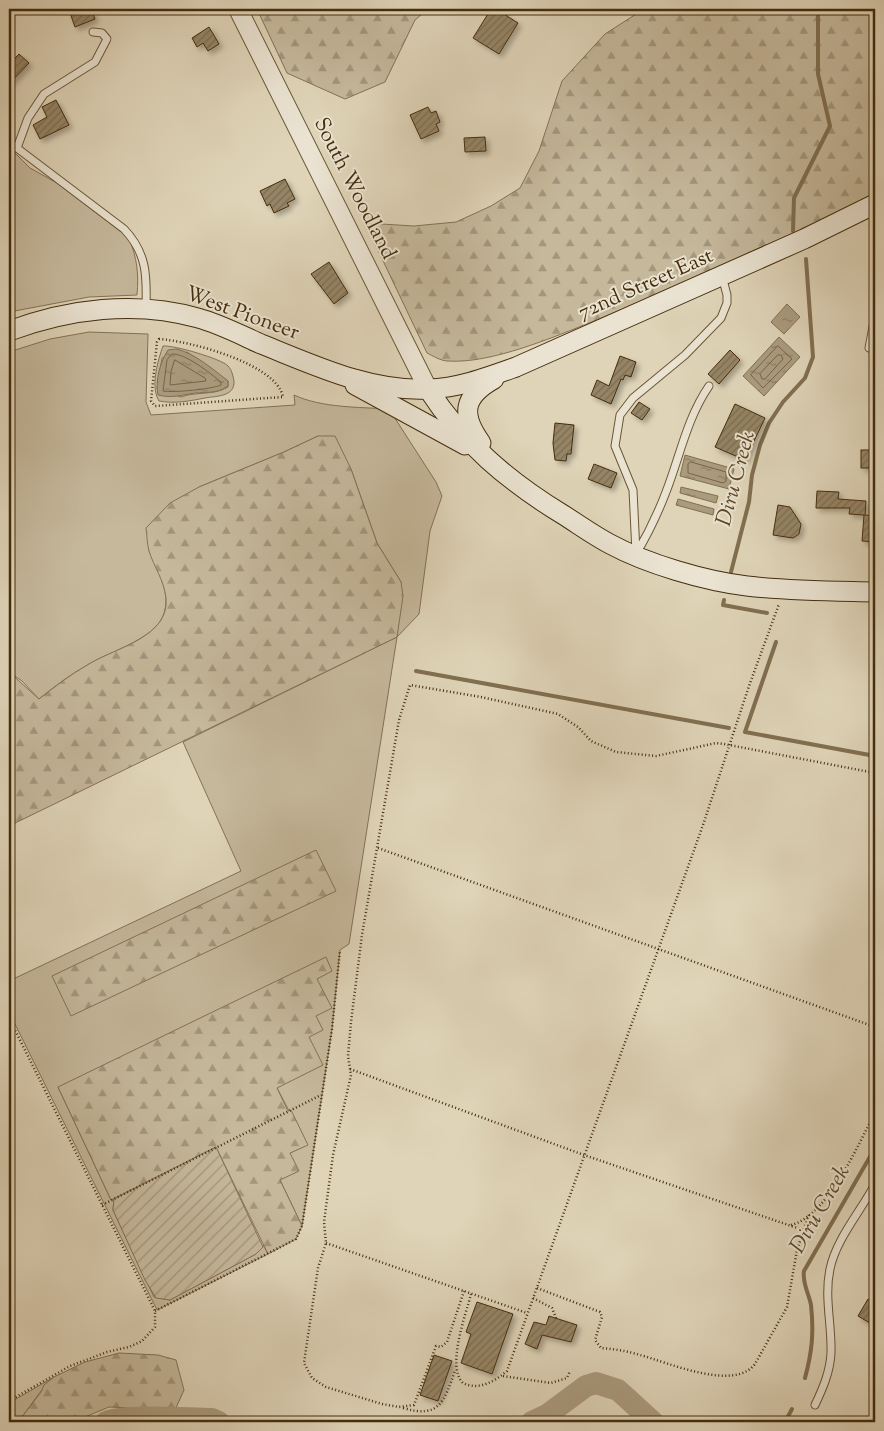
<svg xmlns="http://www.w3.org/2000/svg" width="884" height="1431" viewBox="0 0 884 1431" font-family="'Sorts Mill Goudy',serif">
<defs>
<pattern id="forest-firs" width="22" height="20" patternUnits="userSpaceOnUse" patternTransform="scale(1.25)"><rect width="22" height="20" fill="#c5b89b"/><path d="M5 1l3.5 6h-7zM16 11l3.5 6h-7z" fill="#a2967d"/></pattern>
<pattern id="garden-furrows" width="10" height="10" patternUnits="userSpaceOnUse" patternTransform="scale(1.25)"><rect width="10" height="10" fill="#c5b89b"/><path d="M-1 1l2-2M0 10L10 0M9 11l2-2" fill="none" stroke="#a2967d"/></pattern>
<pattern id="water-ripples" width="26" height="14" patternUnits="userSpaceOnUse" patternTransform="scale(1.25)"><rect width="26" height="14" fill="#aa9b7e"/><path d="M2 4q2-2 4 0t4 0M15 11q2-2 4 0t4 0" fill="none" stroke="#8c7f66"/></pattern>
<pattern id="building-hatch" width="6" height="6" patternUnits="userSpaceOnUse" patternTransform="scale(1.25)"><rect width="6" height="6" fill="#958465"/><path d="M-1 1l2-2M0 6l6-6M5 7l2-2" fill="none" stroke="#7b6c52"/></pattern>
<filter id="shadow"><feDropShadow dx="3.5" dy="3.5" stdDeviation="2.5" flood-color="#0004"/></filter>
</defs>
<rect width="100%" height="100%" fill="#dfd4b8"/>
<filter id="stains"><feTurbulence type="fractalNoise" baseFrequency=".004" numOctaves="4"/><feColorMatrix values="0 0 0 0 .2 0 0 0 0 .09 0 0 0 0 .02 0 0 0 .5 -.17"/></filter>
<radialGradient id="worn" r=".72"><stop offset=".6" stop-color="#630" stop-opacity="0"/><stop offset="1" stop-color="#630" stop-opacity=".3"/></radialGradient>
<g fill="#c5b89b" stroke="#847254" fill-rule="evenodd">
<path d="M9,147L30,168L57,183L129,238C137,258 139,274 137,295L89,297L9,312Z"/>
<path d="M89,332L148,334L146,402L151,415L295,405L294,395C322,408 359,407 389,409L436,482L442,496L430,531L419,614L397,637L349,944L340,950L332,1029L302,1226L280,1180L290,1153L307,1145L277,1088L58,1087L111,1200L114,1199L113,1210L154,1297L170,1300L256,1254L263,1245L268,1254L157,1310L9,1012V981L241,871L183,742L397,637L401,582L377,543L351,469L318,436L284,452L199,487L149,550C158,569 172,595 163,616C154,639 109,652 89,664C71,674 55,686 39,699L22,681L9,672V352L50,339Z"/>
<path d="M163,346C174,345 222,359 228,366C232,370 233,376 234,381C235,397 216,396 205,398C190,401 174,404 159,401C150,387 158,360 163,346ZM187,352L228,381V387C213,396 197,391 181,397L157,389L162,358Z"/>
<path d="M54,1377C40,1390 30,1407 18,1422H9V1403Z"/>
</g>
<g fill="url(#forest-firs)" stroke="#847254">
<path d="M257,9H428L415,20L385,82L345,99L287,73Z"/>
<path d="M644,9H875V195C782,238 689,282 594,321C554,337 491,364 448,361C441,361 433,356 427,353L365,223L414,226L456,222L491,206L520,188L539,151L562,81L605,34Z"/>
<path d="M318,436H335L351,469L377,543L401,582L403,596L397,637L9,826V672L39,699C56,686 71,674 89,664C115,648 170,637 166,598C164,580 154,567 149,551C147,544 147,535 146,528L170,503L199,487L284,452Z"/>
<path d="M316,850L336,891L71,1016L52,976Z"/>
<path d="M326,957L332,971L317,979L332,1008L316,1016L323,1030L309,1037L323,1065L277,1088L288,1111L291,1110L308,1145L290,1153L299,1171L280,1180L302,1226L296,1239L268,1254L216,1147L111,1200L58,1087Z"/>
<path d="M119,1353L158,1355L176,1360L184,1390L175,1410L109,1407L73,1422H18L41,1392L44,1385L54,1377L85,1362Z"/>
</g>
<path fill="url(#garden-furrows)" stroke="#847254" d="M216,1147L263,1247L256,1254L170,1300L156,1298L145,1280L113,1210L114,1199Z"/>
<g fill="url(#water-ripples)" stroke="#816f50">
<path d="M787,304L800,317L784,334L771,322Z"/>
<path d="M779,337L800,357L764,396L743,376Z"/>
<path d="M177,349C195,354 213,369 228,381V386C215,395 204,391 189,394C178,396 170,398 158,395C155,381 160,362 168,350Z"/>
<path d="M685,455L734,469L729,489L680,476Z"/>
<path d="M681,487L718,496L716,503L680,493Z"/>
<path d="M678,499L714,509L713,515L676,505Z"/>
</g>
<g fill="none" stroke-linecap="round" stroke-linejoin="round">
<g stroke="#776445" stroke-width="1">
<path d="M778,346L792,359L763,388L751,375Z"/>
<path d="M172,354C185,353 210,373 221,382V385C213,389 172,393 163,391L167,360Z"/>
<path d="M778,355H781L783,359L765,379H762L760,374Z"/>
<path d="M175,360L205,378L206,381L170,385L171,372Z"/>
<path d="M691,462L726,472V481L723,483L688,473V464Z"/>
</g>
<g stroke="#816f50" stroke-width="4">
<path d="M793,231L794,198L830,126L818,74V9"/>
<path d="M731,572L749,502L752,475L760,445L769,423L783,402L805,378L813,357L806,259"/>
<path d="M724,600L723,605L767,613"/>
<path d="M776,642L745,732L875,756"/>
<path d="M416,671L729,728"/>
<path d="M805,1378C812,1352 814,1333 811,1305C809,1294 802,1283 804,1271L875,1148"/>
<path d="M785,1422L792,1409"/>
</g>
<g stroke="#aa9b7e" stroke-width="22">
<path d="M106,1422C128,1414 186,1419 212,1419L219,1422"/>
<path d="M532,1422L547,1415L586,1386L596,1383L618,1390L653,1422"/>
</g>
</g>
<g fill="url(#building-hatch)" stroke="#442d0c" filter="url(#shadow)">
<path d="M80,9H91L95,19L75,27L70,13Z"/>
<path d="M491,9H496L518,23L499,54L473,38Z"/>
<path d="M209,27L219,44L208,51L203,43L197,47L192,38Z"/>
<path d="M19,54L29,63L9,84V64Z"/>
<path d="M56,100L69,125L40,139L33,125L47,117L42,107Z"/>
<path d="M428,107L431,113L436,111L440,122L436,124L439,131L421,139L410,115Z"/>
<path d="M485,137L486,151L465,152L464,138Z"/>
<path d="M285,179L295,199L287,203L289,206L274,213L270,204L267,206L260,191Z"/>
<path d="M329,262L348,293L334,304L311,274Z"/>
<path d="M730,350L740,360L719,384L708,374Z"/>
<path d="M620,356L636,362L631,377L625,375L623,380L621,379L611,404L591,395L597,380L609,386Z"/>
<path d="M639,402L650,409L642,420L631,413Z"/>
<path d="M735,404L765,418L745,460L715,447Z"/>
<path d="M555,423L574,425L571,454H567L566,461L555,460L553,443Z"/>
<rect x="861" y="450" width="14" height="18"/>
<path d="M594,464L617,473L611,488L588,479Z"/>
<path d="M817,491L839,492L838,499L866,501L865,515L875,516V542L862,541L864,515L849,514L850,508H816Z"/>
<path d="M778,505L790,507L801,524L799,534L793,538L773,535Z"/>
<path d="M868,1299L875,1303V1326L858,1316Z"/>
<path d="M477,1302L513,1314L492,1374L461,1363L471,1334L466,1332Z"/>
<path d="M549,1316L577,1325L571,1342L542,1335L537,1349L525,1344L534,1322L546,1325Z"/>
<path d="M434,1355L452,1361L438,1401L420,1395Z"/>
</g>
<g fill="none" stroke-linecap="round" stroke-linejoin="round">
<defs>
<g id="service">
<path d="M9,142L124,229C147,253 147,276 146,308"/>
<path d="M17,148L28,118L44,94L95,62L107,39L102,33L93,32"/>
<path d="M869,348L875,316"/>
<path d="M636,553L633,490L615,446L620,415L633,398L685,355L721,318L727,303V295L722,276"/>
<path d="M636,554C648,534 658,513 666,492C680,456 687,418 709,386"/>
<path d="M815,1405C823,1388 830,1372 831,1353C832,1325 824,1297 830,1269C836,1239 861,1211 875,1184"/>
</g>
<path id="tertiary" d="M238,9L428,389"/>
<g id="secondary">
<path d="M9,331C68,309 136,300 198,318C220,324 241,335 261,344C314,365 370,392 428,389C459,388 488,377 516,367L804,239L875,204"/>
<path d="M355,385L465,445"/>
<path d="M428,389C463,443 508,481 562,514C578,524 593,535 610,544C647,564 705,581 747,586C789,591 833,591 875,592"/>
<path d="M481,443C461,415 462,397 494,379"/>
</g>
</defs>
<use href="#service" stroke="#6b5737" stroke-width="9"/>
<use href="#tertiary" stroke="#6b5737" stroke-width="20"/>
<use href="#secondary" stroke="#442d0c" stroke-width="21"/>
<g stroke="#442d0c" stroke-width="2.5" stroke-dasharray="1 2.5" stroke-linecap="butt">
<path d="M159,339C190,341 277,364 283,397L155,406L151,401L157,342Z"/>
<path d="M378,848L875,1027"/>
<path d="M9,1018L155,1311V1327L142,1341L129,1347L107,1352L70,1366L9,1401"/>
<path d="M350,1069L584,1155L803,1230"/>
<path d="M102,1205L321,1095"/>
<path d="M791,1225C828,1216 858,1144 875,1113"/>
<path d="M326,1243L527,1313"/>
<path d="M537,1288L600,1312L602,1317L595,1340L601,1348C614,1349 627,1351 640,1355C667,1362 734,1392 755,1364L787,1307L797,1250L809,1215"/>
<path d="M464,1291L447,1342L441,1347L436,1346L414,1405L399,1407L382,1404L326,1387L312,1378L304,1363L318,1268L326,1243L324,1222L333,1155L351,1075L348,1056L351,1022L362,935L399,720L410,685L481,697L558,714L578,727L591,741L616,752L656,756L716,743L724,744L875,773"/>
<path d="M471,1294C466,1314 446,1367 463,1383C479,1391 495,1381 507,1371L703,825L749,686L779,604"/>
<path d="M533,1298L552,1308L556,1318"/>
<path d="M155,1311L296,1239L302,1226L332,1029L340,950"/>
<path d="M503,1376L551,1383L567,1378L570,1371"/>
<path d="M403,1408C440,1419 444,1401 455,1371"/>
</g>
<use href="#service" stroke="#eae3d1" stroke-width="7"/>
<use href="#tertiary" stroke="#eae3d1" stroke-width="18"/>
<use href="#secondary" stroke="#eae3d1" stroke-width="19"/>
</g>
<g text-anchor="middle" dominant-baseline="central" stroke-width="4" stroke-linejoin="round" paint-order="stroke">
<g font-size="21" fill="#442d0c" stroke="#eae3d1">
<text transform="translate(354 189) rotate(63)">South Woodland</text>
<text transform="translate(646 285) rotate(-24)">72nd Street East</text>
<text transform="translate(242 314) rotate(20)">West Pioneer</text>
</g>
<g font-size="22" font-style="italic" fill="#5e4828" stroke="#eae3d1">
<text transform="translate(737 479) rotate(-75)">Diru Creek</text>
<text transform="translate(821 1210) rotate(-60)">Diru Creek</text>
</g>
</g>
<rect width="884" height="1431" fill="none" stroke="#dfd4b8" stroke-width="30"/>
<rect x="10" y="10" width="864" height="1411" fill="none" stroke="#442d0c" stroke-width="2.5"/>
<rect x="15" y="15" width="854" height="1401" fill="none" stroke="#442d0c"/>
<rect width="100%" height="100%" filter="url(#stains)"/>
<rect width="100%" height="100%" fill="url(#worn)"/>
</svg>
